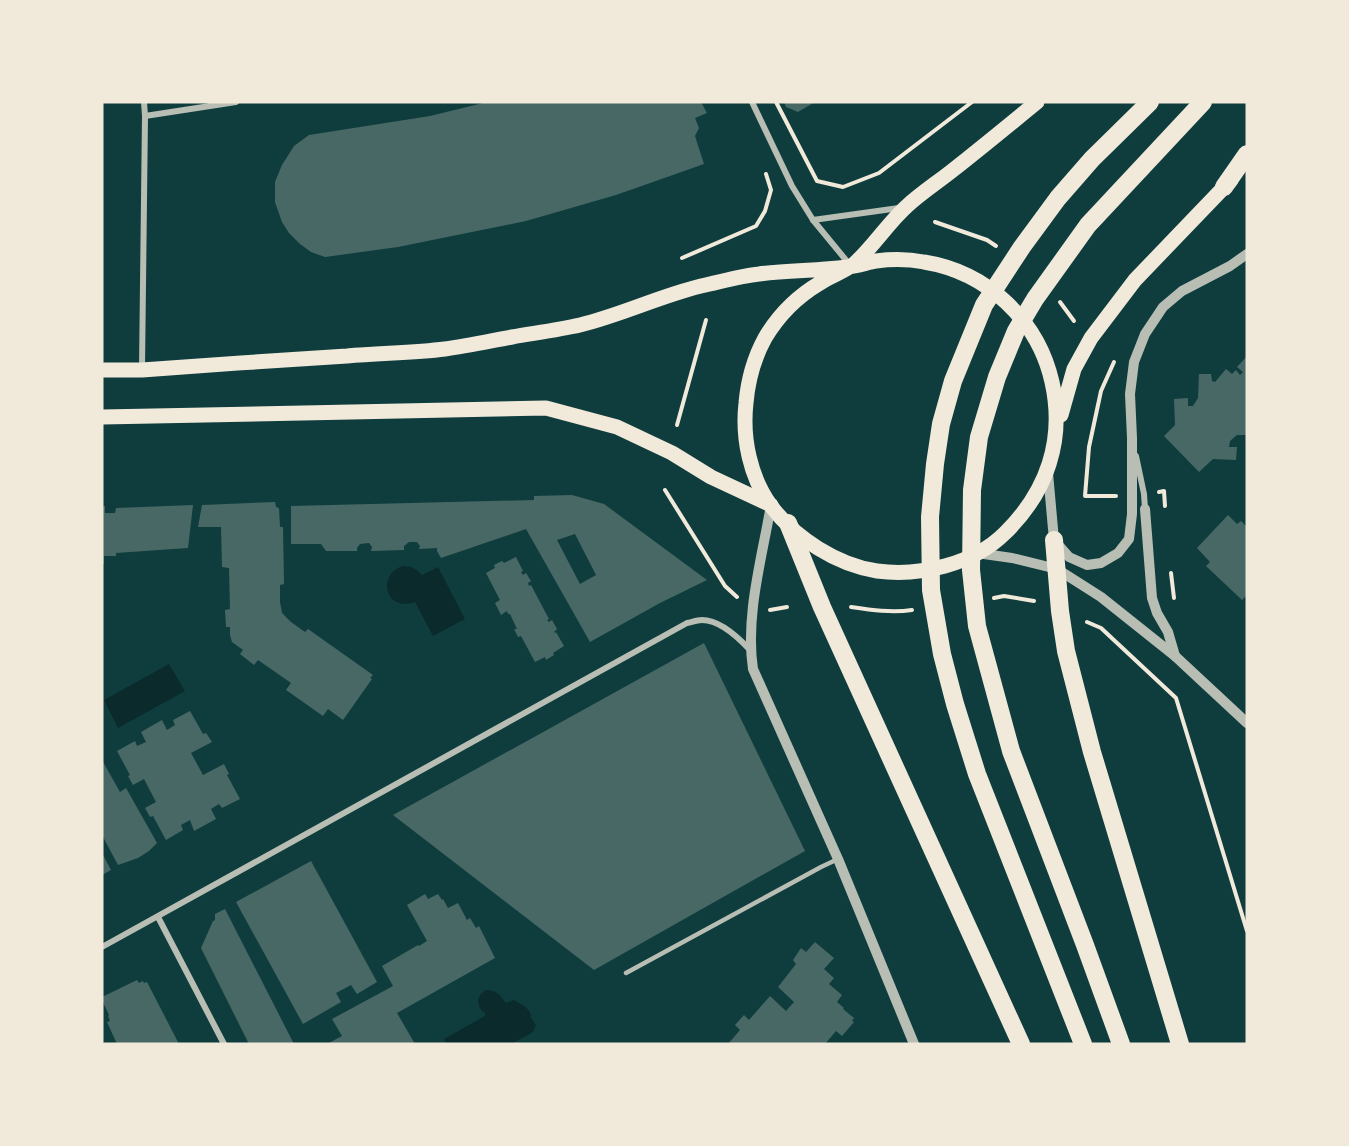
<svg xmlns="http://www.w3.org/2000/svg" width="1349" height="1146" viewBox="0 0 1349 1146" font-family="Commissioner,sans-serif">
<rect width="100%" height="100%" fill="#0f3d3e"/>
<g fill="#0a2a2b">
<path d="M403,566C411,566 417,569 422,575L438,567L465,619L433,636L415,602C411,603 408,604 405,604C382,603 381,572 403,566Z"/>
<path d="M169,664L185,691L118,728L104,700Z"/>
<path d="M486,990C496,990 500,995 506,1003L514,1000C522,1005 532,1009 531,1018L536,1025L533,1032L511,1044H447L444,1039L485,1016V1013L482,1011C476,1002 477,996 486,990Z"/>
</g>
<g fill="#486865" fill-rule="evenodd">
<path d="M487,102H701L707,113L695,118L699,128L695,136L704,164L616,195L526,221L398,247L325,257L311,252L300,244L289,233L282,222L275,202V182L282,165L294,146L309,135L430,116Z"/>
<path d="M784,102H815L798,112L786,107Z"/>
<path d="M1247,356V435H1237L1230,441L1229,447H1237L1236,460L1213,459L1199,472L1164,436L1175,425L1174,399L1188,398V406H1193L1198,398L1199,374H1211L1212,381L1215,382L1226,369L1232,374L1236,370L1240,375L1243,372L1237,367Z"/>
<path d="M572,495L604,504L707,580L660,603L590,642L526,529L441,558L437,551V548L419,549L420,546L417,542H409L404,546V550L371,551L372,547L369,543L360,544L357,548V551H326L321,544H291V506L534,500V496ZM575,534L596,575L580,584L557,540Z"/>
<path d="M275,502L276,507L279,508L280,527H283L284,584L280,585V602L282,613L291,622L305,632L308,629L373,675L370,678L372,679L343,720L328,709L323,716L286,690L291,683L258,660L254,665L240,654L243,650L232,642L230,635V627H226L225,610L230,609L229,568L222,567L221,527H198L202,505Z"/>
<path d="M193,505L188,548L116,553V556H104V564H102V506H105V513H115L116,508Z"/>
<path d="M1228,515L1237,524L1241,521L1247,527V595L1242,600L1206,566L1210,562L1197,548Z"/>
<path d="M516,557L523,571L521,572L523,575L526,573L531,581L528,583L529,586L531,585L549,619L547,620L549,622L552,620L557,629L554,632L555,633L556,632L564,646L553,653L554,655L546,660L545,657L535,662L521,636L518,637L514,629H517L510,614H508L507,611L501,615L495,603L500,600L486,573L495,568L494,565L502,561L504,563Z"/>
<path d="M704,643L805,851L594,970L393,815Z"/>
<path d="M190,711L203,734L206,733L212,742L191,753L203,775L224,764L229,774L227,775L240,799L222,808L219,804L211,809L216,819L194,831L190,820L181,825L183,830L166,840L153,816L150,817L145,808L156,802L144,779L133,785L128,776L130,775L117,751L135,741L137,746L146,742L141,732L162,720L167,730L175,725L173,720Z"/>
<path d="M102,760L120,792L126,788L157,843L149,851L138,858L118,865L102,835Z"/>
<path d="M102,853L111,870L102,875Z"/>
<path d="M311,861L377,982L357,994L351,985L336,993L341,1002L303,1024L236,902Z"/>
<path d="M425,894L428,899L438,894L442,900L443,899L448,908L458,903L467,920L470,918L476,928L479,926L495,958L397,1013L415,1044H374L373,1043L371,1044H327L342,1036L332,1019L393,986L382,966L418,945L419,946L427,941L407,905Z"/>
<path d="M225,909L294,1044H249L201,948L213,921L215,920V914Z"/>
<path d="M815,942L834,958L824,969L834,978L829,984L842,995L837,1002L844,1008L843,1009L854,1018L852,1021L854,1022L842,1036L836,1031L825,1044H728L740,1030L735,1025L744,1015L749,1020L770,996L786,1011L794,1002L778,987L796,964L793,960L801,948L806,952Z"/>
<path d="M137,980L139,983L143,981L144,983L147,982L179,1044H117L107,1022L110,1021L108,1016L109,1015L102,1000V997Z"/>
</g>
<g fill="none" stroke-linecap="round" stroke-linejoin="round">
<g stroke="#f1e9da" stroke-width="4">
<path d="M776,102L817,181L843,187L879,173L972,102"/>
<path d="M935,222L987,240L996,246"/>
<path d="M682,258L756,226L765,211L771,190L766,174"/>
<path d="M1060,302L1074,321"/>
<path d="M1114,362L1101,391L1089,447L1085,496H1116"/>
<path d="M677,425L706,320"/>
<path d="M665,490L725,586L737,597"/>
<path d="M1159,492L1164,491L1165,506"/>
<path d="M1171,573L1174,598"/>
<path d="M994,598L1004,596L1034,601"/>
<path d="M851,607C871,610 892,613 912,610"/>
<path d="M770,610L787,607"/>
<path d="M1087,622L1101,628L1176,698L1247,931"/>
</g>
<path stroke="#b8beb3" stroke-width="4.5" d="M626,973L821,867L838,859"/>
<g stroke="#b8beb3" stroke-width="6">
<path d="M752,102L792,186L813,220L850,265"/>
<path d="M145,116L236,102"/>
<path d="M813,220L899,208"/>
<path d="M142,368L145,116L144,102"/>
<path d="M1136,456L1144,494L1145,509"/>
<path d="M158,917L224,1044"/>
<path d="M102,947L687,623C692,622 697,620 702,620C720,620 738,637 750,650"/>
</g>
<g stroke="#b8beb3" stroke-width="10">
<path d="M1048,473L1054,540L1069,557L1087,565L1101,563L1118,553L1129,539L1132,514V438L1130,394L1134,362L1145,334L1163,307L1182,291L1230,266L1247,254"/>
<path d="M771,505C762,558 745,616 753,669L838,859L914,1044"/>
<path d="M1145,509L1152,598L1157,613L1168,632L1175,656"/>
<path d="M977,553L1012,558L1057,569L1101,597L1175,656L1247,723"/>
</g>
<g stroke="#f1e9da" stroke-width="15">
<path d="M102,370H142C210,365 279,360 347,356C379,353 413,353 445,349C467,346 490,341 512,337C535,333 558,330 580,325C621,315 660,296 701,286C720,282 740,276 759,274C788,270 818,271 847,267C857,266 866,263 876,261C892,259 908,259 924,262C987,272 1038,320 1052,382C1065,440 1047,492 1005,533C989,549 967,560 945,566C923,572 900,574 877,571C837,565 795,538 771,506C750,477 742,438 746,403C748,380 754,358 765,338C778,316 798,296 820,283C830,276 844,272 854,264C873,247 888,223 907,206C921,193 938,182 953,170C981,148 1009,125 1037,102"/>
<path d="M1061,415L1074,369L1091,338L1135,280L1231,180"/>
<path d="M102,417L546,408L617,427L672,453L711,477L771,505"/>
</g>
<g stroke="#f1e9da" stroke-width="18">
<path d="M1224,187L1247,154"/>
<path d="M788,523L822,607L1021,1044"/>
<path d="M1054,540L1060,611L1066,651L1092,752L1180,1044"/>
<path d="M1083,1044L977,774L955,704L942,654L931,590L930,517L935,464L941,424L953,381L984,305L1022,247L1058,198L1092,159L1150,102"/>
<path d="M1121,1044L1085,945L1011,751L977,626L971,570L972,490L979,437L997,377L1016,331L1035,299L1088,225L1203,102"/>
</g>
</g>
<rect width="1349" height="1146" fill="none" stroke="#f1e9da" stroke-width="207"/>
</svg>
